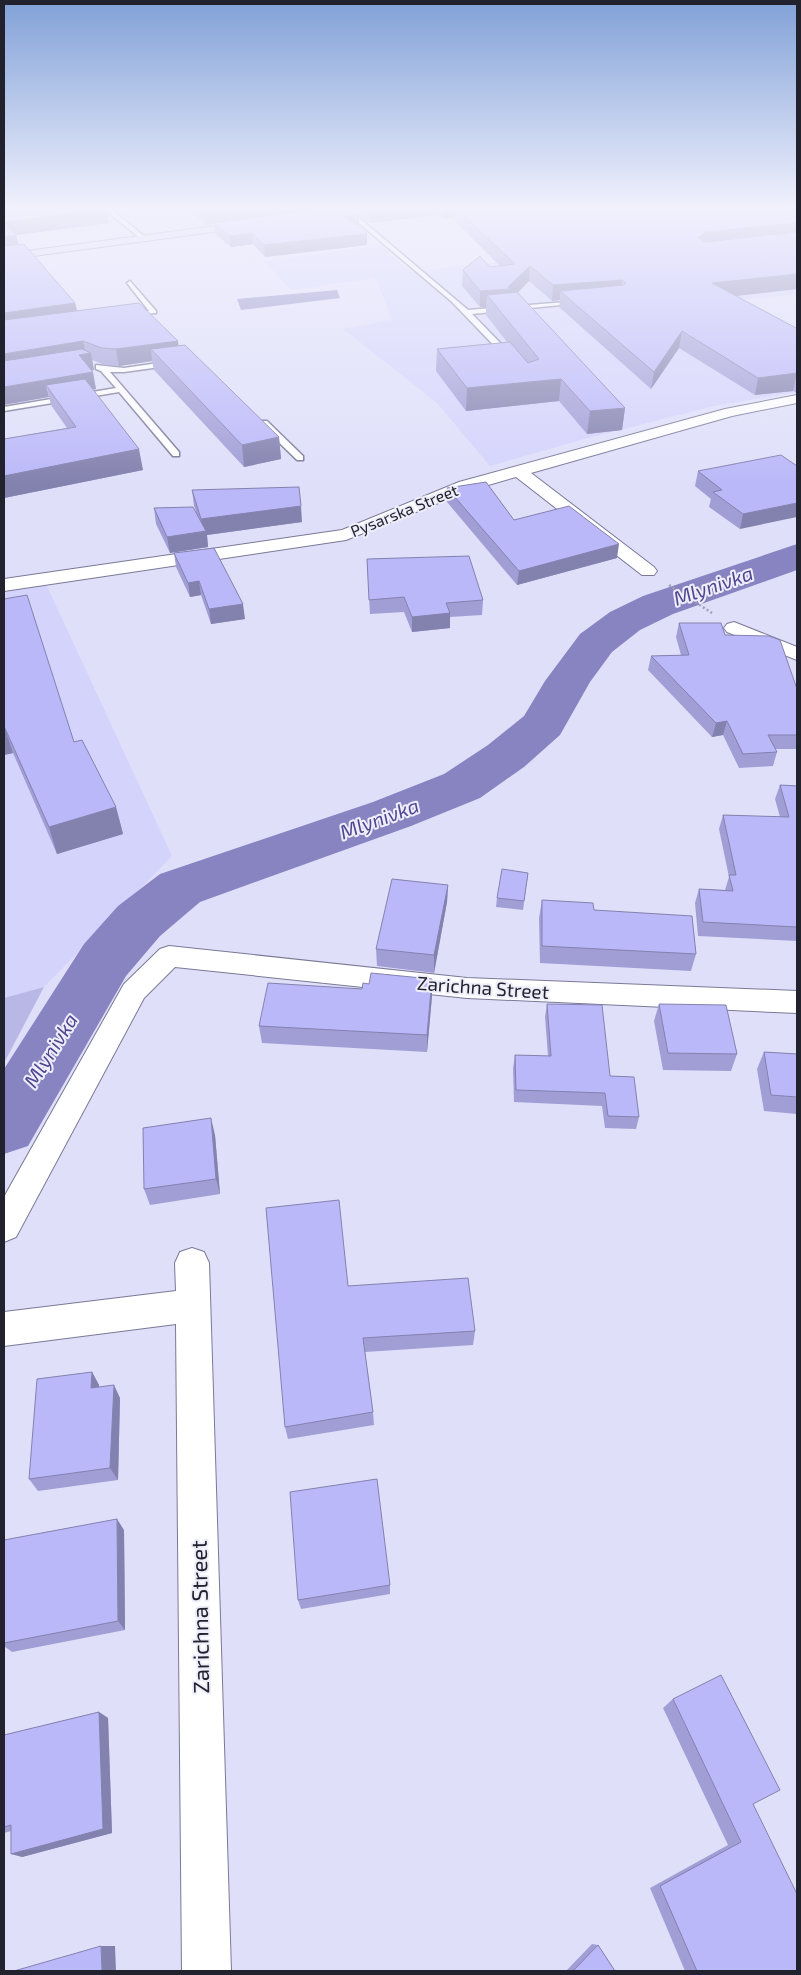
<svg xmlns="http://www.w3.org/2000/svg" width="801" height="1975" viewBox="0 0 801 1975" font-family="'Exo 2',sans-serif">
<rect width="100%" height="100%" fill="#dfdffa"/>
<g fill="#d4d3fc">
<path d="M381,245L410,272L622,248L797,245V294L731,301L797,392L714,406L584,439L490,466L437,403L343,329L392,320L376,278L291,290L264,261Z"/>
<path d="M46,584L172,856L44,987L4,998V590Z"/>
</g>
<path fill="#b9b7e6" d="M44,987L4,1063V998Z"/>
<path fill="#8884c1" d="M337,290L340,298L241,310L237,299Z"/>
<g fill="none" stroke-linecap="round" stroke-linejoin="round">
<path fill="#8884c1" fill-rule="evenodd" d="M797,544V570L673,614L640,630L612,652L590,682L560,735L524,767L480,798L411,826L200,902L160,936L126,976L28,1146L4,1154V1069L84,944L118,906L160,874L373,802L444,774L488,745L524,716L545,681L580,634L610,612L643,596Z"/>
<defs>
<g id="lane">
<path d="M102,207H109L146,238V240H142Z"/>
<path d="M347,211H351L468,310L578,301L581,303L472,314L515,358L508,360L451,301L347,213Z"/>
<path d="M130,281L156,311V313L127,316V314L149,311L127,283Z"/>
<path d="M172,361H175V365L124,372H110L179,452V456H173L119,392L4,411V407L116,388L101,371L96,369V365L124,368Z"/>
<path d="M261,421H267L303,456V460H297L261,425Z"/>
</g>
<g id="street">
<path d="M797,395V403L732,416L531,473L654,567L657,571L654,575H642L516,477L471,490L346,540L4,591V579L342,530L459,482L725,409Z"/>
<path d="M734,622L797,647V660L727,632L724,628L727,624Z"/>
<path d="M169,946L467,978L797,991V1013L467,998L175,967L144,998L16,1237L4,1242V1197L124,984L160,949Z"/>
<path d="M192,1248L204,1252L209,1263L231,1971H182L176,1324L4,1346V1312L176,1291L175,1263L180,1252Z"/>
</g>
<g id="secondary">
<path d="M356,207H385L380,210L318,219L313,216L318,213Z"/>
<path d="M253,221L258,224L257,226L4,260V254Z"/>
</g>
</defs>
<use href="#lane" stroke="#7a7997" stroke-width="3"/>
<use href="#street" stroke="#7a7997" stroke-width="2"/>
<use href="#secondary" stroke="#7a7997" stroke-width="2"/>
<path stroke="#a09fb6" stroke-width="2.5" stroke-dasharray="2 2.5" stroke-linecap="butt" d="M669,585L712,613"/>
<use href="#lane" fill="#fff" fill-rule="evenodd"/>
<use href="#street" fill="#fff" fill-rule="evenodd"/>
<use href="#secondary" fill="#dddaf6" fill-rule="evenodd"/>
</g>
<g fill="#a19ed6">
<path d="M4,207L106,209L109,223L16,235L18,244L75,303L77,311L179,346L279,437L281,459L244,467L154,370L152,361L119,366L105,365L92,360L94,370H91L96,389L93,390L143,470L4,498V439L67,428L51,405Z"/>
<path d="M185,207H350L359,214V225H356L367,245L265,257L253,244L231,247L215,234L214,224L205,225Z"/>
<path d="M359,207H797V289L735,296L796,328H797V393L793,391L755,395L679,348L651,389L559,307L560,300L552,301L529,281L518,293L625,408L622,430L587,434L559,401L466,411L436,371L437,349L507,342L486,315V307H480L462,286L463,270L500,266L452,218L443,219L437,215L370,223L359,215Z"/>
<path d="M797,466L740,529L709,507L711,499L695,486L698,471Z"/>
<path d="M447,488L514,520L617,558L517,585L447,502Z"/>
<path d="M192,490L302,522L207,535L208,547L170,553L156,524L154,508L196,511L194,506Z"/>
<path d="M174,553L245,619L211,624L201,595L190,597L176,567Z"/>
<path d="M367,559L483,600L482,615L450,617V628L412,632L404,612L370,614Z"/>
<path d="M4,599L74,742L116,807L123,834L57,854L13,753L4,755Z"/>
<path d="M679,623L725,635L797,689V749H775L777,752L773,766L739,768L723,735L712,737L648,670L651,656L681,655L676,637Z"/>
<path d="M780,785L797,786V941L698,936L695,903L699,889L725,890L729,877L719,829L723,815L780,817L775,799Z"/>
<path d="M528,873L523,910L496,907L497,898Z"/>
<path d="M448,885L447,902L434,973L377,966L376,949Z"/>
<path d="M542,900L594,910L696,954L691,971L540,963L539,918Z"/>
<path d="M432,979V996L427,1052L262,1043L259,1026L362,989L369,984Z"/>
<path d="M547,1004L610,1076L639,1117L636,1129L605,1128L602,1106L514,1102L513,1068L515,1055L548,1056L545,1017Z"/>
<path d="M659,1004L737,1054L731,1071L663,1070L654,1021Z"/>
<path d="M764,1052L797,1054V1114L764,1111L757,1069Z"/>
<path d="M215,1135L220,1194L150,1205L144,1189Z"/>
<path d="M348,1286L475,1331L473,1345L365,1352L373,1412L374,1425L288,1439L285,1427Z"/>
<path d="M92,1372L99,1385V1387L120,1398L118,1480L38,1491L29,1479Z"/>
<path d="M124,1530L125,1630L12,1652L4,1646V1540Z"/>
<path d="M390,1585V1594L301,1609L298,1600Z"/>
<path d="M673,1699L753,1804L797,1971H685L650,1888L728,1845L663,1708Z"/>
<path d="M99,1712L108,1718L112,1833L22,1857L11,1831L4,1833V1735Z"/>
<path d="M592,1944L598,1945L615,1971H566Z"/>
</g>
<g fill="#8381ae">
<path d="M230,207H337L205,225L204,211Z"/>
<path d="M385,207H437V215L370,223V209Z"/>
<path d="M443,207H452V218L443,219Z"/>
<path d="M106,209L109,223L8,236L4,222Z"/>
<path d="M359,214V225L344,227V216Z"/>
<path d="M797,223V235L703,247L698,238L705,232Z"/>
<path d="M252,233L253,244L231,247L230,236Z"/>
<path d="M367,234V245L265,257L264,245Z"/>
<path d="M16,235L20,250L4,253V237Z"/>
<path d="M530,266L529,281L509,301L487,295L486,307H480V291L508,287Z"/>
<path d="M797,274V289L709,299L712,283Z"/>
<path d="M622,280L620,295L560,291V300L552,301L553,285Z"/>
<path d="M75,303L79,319L4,330V313Z"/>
<path d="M682,331L679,348L651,389L654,372Z"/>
<path d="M83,341L86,354L91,353L94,370L82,372L4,371V354Z"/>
<path d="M178,341L180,358L151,349L152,361L119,366L116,349Z"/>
<path d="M93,372L96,389L54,397L46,385L49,397L4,405V387Z"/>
<path d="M797,373L793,391L755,395L758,378Z"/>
<path d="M561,379L559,401L466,411L467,388Z"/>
<path d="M625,408L622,430L587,434L590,411Z"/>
<path d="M279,437L281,459L244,467L242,445Z"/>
<path d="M139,449L143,470L4,498V476Z"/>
<path d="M797,503V517L740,529L743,514Z"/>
<path d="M301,506L302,522L207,535L208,547L170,553L167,537L203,532L201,519Z"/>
<path d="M619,544L617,558L517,585L519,571Z"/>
<path d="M199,581L201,595L190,597L188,583Z"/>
<path d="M243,604L245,619L211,624L209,609Z"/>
<path d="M450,613V628L412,632V617Z"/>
<path d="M727,721L723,735L712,737L716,723Z"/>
<path d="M4,726L13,753L4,755Z"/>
<path d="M116,807L123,834L57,854L49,827Z"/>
<path d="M448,885L447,902L434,973V955Z"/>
<path d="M432,979V996L427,1052V1035Z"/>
<path d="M211,1118L215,1135L220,1194L216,1179Z"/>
<path d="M92,1372L99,1385L98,1401L91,1388Z"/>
<path d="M114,1385L120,1398L118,1480L110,1468Z"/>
<path d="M117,1519L124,1530L125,1630L118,1621Z"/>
<path d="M99,1712L108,1718L112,1833L22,1857L11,1854Z"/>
<path d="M101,1946H115L116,1971H102Z"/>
</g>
<g fill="#bbb8f9" stroke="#8381ae">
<path d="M4,207H105L106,209L4,222L16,235L4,237Z"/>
<path d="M200,207H230L204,211Z"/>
<path d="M334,207H350L359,214L344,216L367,234L264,245L252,233L230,236L214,223Z"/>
<path d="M367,207H385L370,209Z"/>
<path d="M455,207H797V223L705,232L698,238L706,242L797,232V274L712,283L796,328H797V373L758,378L682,331L654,372L560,291L624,285L626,283L622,280L553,285L530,266L508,287L510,289L480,291L463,270L480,256L490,267L515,264Z"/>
<path d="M24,244L75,303L4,313V246Z"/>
<path d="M517,292L625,408L590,411L561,379L467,388L437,349L510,342L528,363L539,359L487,295Z"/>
<path d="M139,303L178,341L116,349L102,348L83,341L4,354V320Z"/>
<path d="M185,345L279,437L242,445L151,349Z"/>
<path d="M82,349L91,353L79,355L93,372L4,387V361Z"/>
<path d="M85,379L139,449L4,476V439L76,427L46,385Z"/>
<path d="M781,455L797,466V503L743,514L713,492L722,490L698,471Z"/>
<path d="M486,482L514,520L569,506L619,544L519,571L447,488Z"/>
<path d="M299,487L301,506L201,519L192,490Z"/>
<path d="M193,507L206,531L167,537L154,508Z"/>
<path d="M214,548L243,604L209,609L199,581L188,583L174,553Z"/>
<path d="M469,556L483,600L446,603L450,613L412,617L404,597L369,600L367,559Z"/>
<path d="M27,595L74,742L82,740L116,807L49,827L4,726V599Z"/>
<path d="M679,623H721L725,635L769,636L780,640L797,689V735H768L777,752L743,754L727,721L716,723L651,656L689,655Z"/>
<path d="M780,785L797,786V927L703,922L699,889L733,891L729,875H736L723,815L789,817Z"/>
<path d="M502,869L528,873L524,901L497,898Z"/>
<path d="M392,879L448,885L434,955L376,949Z"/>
<path d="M542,900L593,903L594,910L692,916L696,954L542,946Z"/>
<path d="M371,973L432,979L427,1035L259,1026L268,983L362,989L363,983L369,984Z"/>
<path d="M547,1004L602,1005L610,1076L634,1077L639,1117L608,1116L605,1093L516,1090L515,1055L551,1056Z"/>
<path d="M659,1004L726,1005L737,1054L668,1053Z"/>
<path d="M764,1052L797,1054V1097L771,1095Z"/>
<path d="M211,1118L216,1179L144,1189L143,1128Z"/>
<path d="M339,1200L348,1286L468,1278L475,1331L363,1338L373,1412L285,1427L266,1208Z"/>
<path d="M92,1372L91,1388L114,1385L110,1468L29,1479L37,1379Z"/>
<path d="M377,1479L390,1585L298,1600L290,1492Z"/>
<path d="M117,1519L118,1621L4,1643V1540Z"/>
<path d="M721,1675L780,1790L753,1804L797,1894V1971H697L660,1886L741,1842L673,1699Z"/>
<path d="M99,1712L103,1829L11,1854V1825L4,1827V1735Z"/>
<path d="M598,1945L615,1971H573Z"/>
<path d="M101,1946L102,1971H14Z"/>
</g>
<linearGradient id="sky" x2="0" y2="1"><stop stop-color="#81a1d8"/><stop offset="0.43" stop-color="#f1f1fd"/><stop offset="1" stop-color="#f1f1fd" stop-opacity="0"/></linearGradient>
<rect width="801" height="484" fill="url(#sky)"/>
<g text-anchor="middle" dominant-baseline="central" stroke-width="4" stroke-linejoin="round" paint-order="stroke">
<g font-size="16" fill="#22212e" stroke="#eeeefb">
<text transform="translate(404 510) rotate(-22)">Pysarska Street</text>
</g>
<g font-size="19" fill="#22212e" stroke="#eeeefb">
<text transform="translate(483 987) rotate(4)">Zarichna Street</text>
</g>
<g font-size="20" font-style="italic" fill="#504692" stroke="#eeeefb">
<text transform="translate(713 585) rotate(-19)">Mlynivka</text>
<text transform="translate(379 818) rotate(-20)">Mlynivka</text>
<text transform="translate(50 1050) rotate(-58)">Mlynivka</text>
</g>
<g font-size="22" fill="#22212e" stroke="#eeeefb">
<text transform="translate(199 1617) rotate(-91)">Zarichna Street</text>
</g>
</g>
<rect width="801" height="1975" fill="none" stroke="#22212e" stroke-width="10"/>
</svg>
